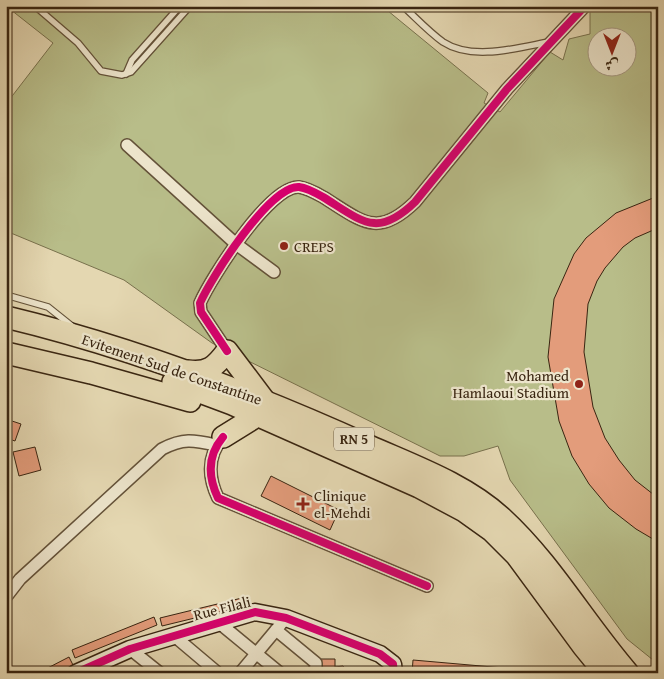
<svg xmlns="http://www.w3.org/2000/svg" width="664" height="679" viewBox="0 0 664 679" font-family="'Gentium Book Plus',Amiri,serif">
<rect width="100%" height="100%" fill="#e4d7b1"/>
<filter id="stains"><feTurbulence type="fractalNoise" baseFrequency=".004" numOctaves="4"/><feColorMatrix values="0 0 0 0 .2 0 0 0 0 .09 0 0 0 0 .02 0 0 0 .5 -.17"/></filter>
<radialGradient id="worn" r=".72"><stop offset=".6" stop-color="#630" stop-opacity="0"/><stop offset="1" stop-color="#630" stop-opacity=".3"/></radialGradient>
<path fill="#b8bd89" stroke="#78714d" fill-rule="evenodd" d="M6,6H382L488,93L484,103L500,112L550,52L563,60L569,39L590,34V11L594,6H658V664L627,639L510,480L498,446L464,456H440L212,343L124,280L6,231V104L53,43ZM596,38H626V68H596Z"/>
<g fill="#e39c7b" stroke="#392511">
<path d="M658,196V228L635,238L623,247L605,268L597,281L588,304L584,352L593,407L605,438L619,460L635,480L658,498V542L636,529L609,508L589,484L572,456L559,421L548,357L554,299L574,254L586,238L616,213Z"/>
<path d="M6,419L21,424L15,441L6,438Z"/>
<path d="M35,447L41,470L19,476L13,452Z"/>
<path d="M271,476L339,510L330,530L261,496Z"/>
<path d="M246,597L248,605L162,626L160,618Z"/>
<path d="M154,617L157,625L75,658L72,650Z"/>
<path d="M69,657L73,665L57,673H38Z"/>
<path d="M318,659H335V667L343,666L350,673H319Z"/>
<path d="M413,660L504,668V673H412Z"/>
</g>
<g fill="none" stroke-linecap="round" stroke-linejoin="round">
<defs>
<g id="lane">
<path d="M35,6L78,43L101,71L122,75L131,72L190,6"/>
<path d="M403,6C416,18 429,32 443,42C472,61 517,48 549,42"/>
<path d="M126,74L132,60L180,6"/>
<path d="M6,295L48,307L73,327"/>
</g>
<g id="street">
<path d="M127,145L236,244L274,272"/>
<path d="M227,351L201,312L200,303C211,278 270,185 299,187C307,188 316,193 323,197C362,221 377,239 415,202L507,89L585,6"/>
<path d="M223,437C207,456 208,477 218,498L427,586"/>
<path d="M6,597L20,579L162,449C183,438 193,440 216,445"/>
<path d="M218,622L280,673"/>
<path d="M276,630L316,663V668L312,673"/>
<path d="M173,635L218,673"/>
<path d="M130,649L160,673"/>
<path d="M240,673L286,618"/>
</g>
<path id="secondary" d="M76,673L130,649L255,612L286,618L380,654L393,664L394,673"/>
<g id="highway">
<path d="M6,317C131,347 252,393 369,446C414,466 465,484 502,518C551,563 584,622 628,673"/>
<path d="M6,353L91,373L190,401"/>
<path d="M188,371C208,374 216,366 227,351L264,400"/>
<path d="M173,382L232,404L419,487L464,511L492,531L516,555L583,646L605,673"/>
<path d="M223,437L252,419"/>
</g>
</defs>
<use href="#lane" stroke="#645239" stroke-width="8"/>
<use href="#street" stroke="#645239" stroke-width="14"/>
<use href="#secondary" stroke="#392511" stroke-width="19"/>
<use href="#highway" stroke="#392511" stroke-width="24"/>
<use href="#lane" stroke="#ede5cc" stroke-width="5.5"/>
<use href="#street" stroke="#ede5cc" stroke-width="11"/>
<use href="#secondary" stroke="#ede5cc" stroke-width="16"/>
<use href="#highway" stroke="#e4d7b1" stroke-width="21"/>
<defs>
<g id="cycleway">
<path d="M227,351L201,312L200,303C211,278 270,185 299,187C307,188 316,193 323,197C362,221 377,239 415,202L507,89L585,6"/>
<path d="M223,437C207,456 208,477 218,498L427,586"/>
<path d="M76,673L130,649L255,612L286,618L380,654L393,664L394,673"/>
</g>
</defs>
<use href="#cycleway" stroke="#ede5cc" stroke-width="11"/>
<use href="#cycleway" stroke="#d6006c" stroke-width="8"/>
</g>
<g fill="#8f2418" stroke="#ede5cc" stroke-width="2">
<circle cx="284" cy="246" r="5"/>
<circle cx="579" cy="384" r="5"/>
<path d="M300.5 496.5h5v5h5v5h-5v5h-5v-5h-5v-5h5z"/>
</g>
<g text-anchor="middle" dominant-baseline="central" stroke-width="4.5" stroke-linejoin="round" paint-order="stroke">
<rect fill="#ede5cc" stroke="#6f5f49" stroke-width="1" x="334" y="427.5" width="40" height="23" rx="4"/>
<g font-size="14" font-weight="bold" fill="#392511">
<text x="354" y="439">RN 5</text>
</g>
<g font-size="15" fill="#392511" stroke="#ede5cc" text-anchor="start">
<text x="294" y="246">CREPS</text>
<text x="569" y="375" text-anchor="end">Mohamed<tspan x="569" dy="17">Hamlaoui Stadium</tspan></text>
<text x="314" y="495">Clinique<tspan x="314" dy="17">el-Mehdi</tspan></text>
</g>
<g font-size="15" fill="#392511" stroke="#ede5cc">
<text transform="translate(172 369) rotate(19)">Evitement Sud de Constantine</text>
<text transform="translate(222 608) rotate(-14)">Rue Filali</text>
</g>
</g>
<rect width="664" height="679" fill="none" stroke="#e4d7b1" stroke-width="25"/>
<rect x="8" y="8" width="649" height="664" fill="none" stroke="#392511" stroke-width="2.5"/>
<rect x="12" y="12" width="639" height="654" fill="none" stroke="#392511"/>
<g transform="translate(612 52) rotate(180)"><circle r="24" fill="#ede5cc" stroke="#a59881"/>
<path d="M0-4L9 19L0 12L-9 19Z" fill="#8f2418"/>
<text y="-8" font-size="14" font-weight="bold" text-anchor="middle" fill="#392511">ش</text>
</g>
<rect width="100%" height="100%" filter="url(#stains)"/>
<rect width="100%" height="100%" fill="url(#worn)"/>
</svg>
